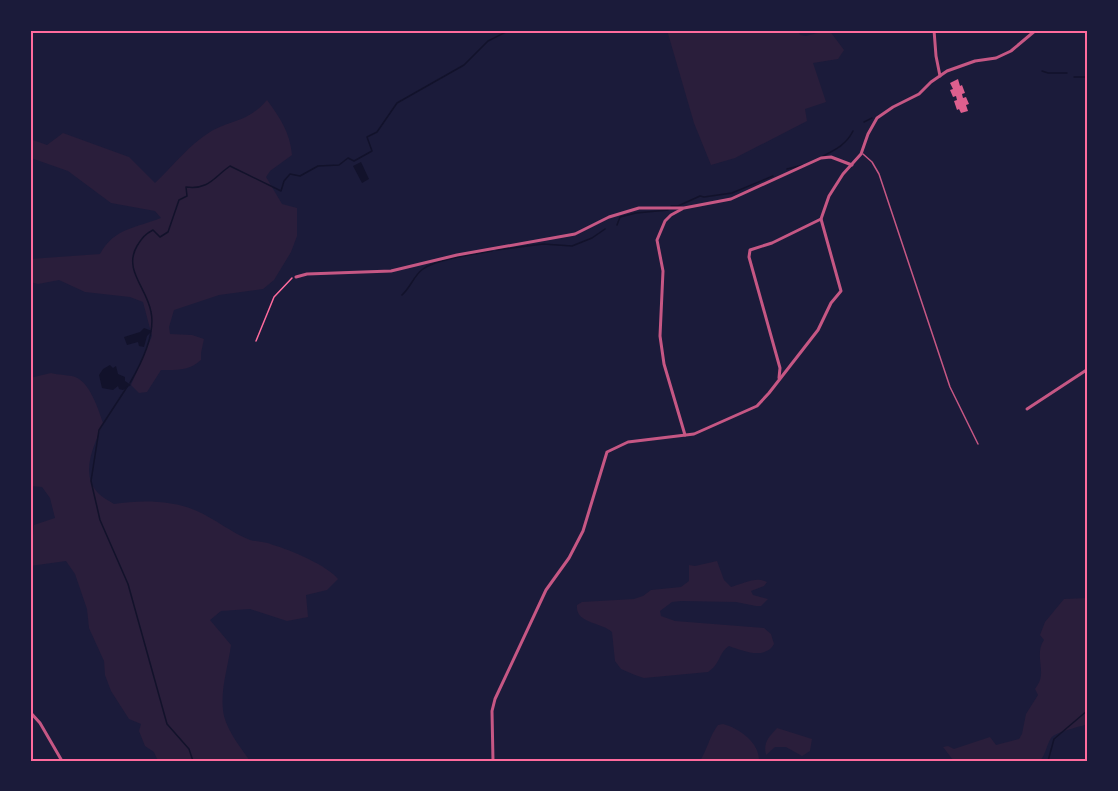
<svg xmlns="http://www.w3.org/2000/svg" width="1118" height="791" viewBox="0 0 1118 791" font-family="'Space Grotesk',sans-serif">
<rect width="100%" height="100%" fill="#1b1b3a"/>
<g fill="#2a1e3b">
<path d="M667,30H798L800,35L806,36L829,30L844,50L838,59L813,63L826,102L805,109L807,121L735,158L711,165L694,123Z"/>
<path d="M267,100C280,118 290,132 292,155L270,171L266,177L282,204L297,208V236L291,252L274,280L263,289L219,295L174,310L169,327L170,334L192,335L204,339L201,353V360C189,371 177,370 161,370L147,392L139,393L131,385L152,336L143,302L130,297L85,292L59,280L38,284L30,282V259L100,254C114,228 136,228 161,218L155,211L111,203L68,171L31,158L30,161V139L47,145L63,133L129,157L155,183C173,166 189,145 210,132C233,119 247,123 267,100Z"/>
<path d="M51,373C58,375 70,375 75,377C90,382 99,411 103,423C95,444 79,473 98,493C102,497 109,501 114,504C140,500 172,500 197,511C215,519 232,533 250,540C258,542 266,542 273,545C291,550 328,566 338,579L327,590L306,595L308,617L287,621L250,609L221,611L210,620L231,645C228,668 219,692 224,716C228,732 241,748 250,761H158L154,752L145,746L139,731L141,724L129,719L111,691L105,675L104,661L89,628L87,609L75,574L66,561L30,566L34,525L55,518L50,498L42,487L30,486V378Z"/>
<path d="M717,561L724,580L731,587C743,584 756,576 767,582L764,586L751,591L753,595L768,599L761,606H756L736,602L681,601L672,602L660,611L661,616L675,621L764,628L771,634L774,644C765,660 743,651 729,646C719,652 720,665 708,672L644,678L635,675L621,669L615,661L612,632C602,622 575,624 577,605L582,602L634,599L643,596L651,590L681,587L689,581V565L695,566Z"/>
<path d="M1088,598V724C1079,727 1055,732 1051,738C1046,746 1046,754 1040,761L953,760L943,747L948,746L954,749L990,737L996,745L1019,739L1022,734L1026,714L1038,695L1035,689C1037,686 1039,683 1040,680C1044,668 1035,653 1044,640L1040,635L1045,622L1064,599Z"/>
<path d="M723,724C739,728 760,743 759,761H700C708,748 709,737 718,725Z"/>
<path d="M777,728L812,739L810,751L802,756L786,747H775L766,755C763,742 769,737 777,728Z"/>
</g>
<g fill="#12122b">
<path d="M361,162L369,179L362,183L353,166Z"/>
<path d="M144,328L152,331L147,336L144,347L139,346L138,342L127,345L124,337L140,332Z"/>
<path d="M110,365L113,368L116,366L118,374L125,377V381L131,385L123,390L119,389L118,386L113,390L102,388L99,375L103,369Z"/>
</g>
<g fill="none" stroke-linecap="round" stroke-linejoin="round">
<g stroke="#12122b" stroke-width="1.5">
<path d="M1042,71L1048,73H1067"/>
<path d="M1074,77H1088"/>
<path d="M864,122L872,118"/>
<path d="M821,157C835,150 846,145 853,131"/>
<path d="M787,169L803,165"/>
<path d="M671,206H678L700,196L704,197L732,193L773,176"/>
<path d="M617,225L620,217L636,213L668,210"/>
<path d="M496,250L543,244L572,246L592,238L605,229"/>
<path d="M402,295C411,287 414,275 423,269C436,259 475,254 492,251"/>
<path d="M130,383C141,364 156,335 151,312C147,288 123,270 137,246C142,238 145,234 153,230L160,237L168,232L179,200L187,196L186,187C209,190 214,177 230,166L281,191L284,181L290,174L300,176L318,166L339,165L348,158L354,161L372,151L367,137L377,132L397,103L464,65L488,41L510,30"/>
<path d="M127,387L99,430L91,481L100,520L128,584L167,724L189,749L193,761"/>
<path d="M1048,761L1054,739L1088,710"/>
</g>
</g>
<path fill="#dd5f8e" d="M958,79L960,86L962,85L965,93L962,94L963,98L966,97L969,104L966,105L968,111L961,113L959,109L957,110L954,101L957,100L956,96L953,97L950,90L953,89L950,83Z"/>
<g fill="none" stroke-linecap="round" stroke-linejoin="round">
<path stroke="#ff6b9d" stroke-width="1.5" d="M256,341L274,297L292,278"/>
<path stroke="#c65784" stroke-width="1.5" d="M863,154L872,162L879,174L950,387L978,444"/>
<g stroke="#c65784" stroke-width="3">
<path d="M934,30L936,56L940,76"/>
<path d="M682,209L671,215L665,221L657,240L663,271L660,336L664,364L685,435"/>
<path d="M296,277L307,274L391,271L457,255L575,234L609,217L639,208H684L731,199L821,158L831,157L852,165"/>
<path d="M779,378L780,368L749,257L750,250L772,243L821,219L829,196L843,174L861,154L868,134L877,118L893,107L919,94L931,82L947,71L975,61L996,58L1011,51L1036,30"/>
<path d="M1027,409L1088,369"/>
<path d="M30,712L40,723L62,761"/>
<path d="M493,761L492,711L495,699L546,590L569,558L583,531L607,452L628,442L694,434L757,406L769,393L818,330L831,303L841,291L821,219"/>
</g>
</g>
<rect width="1118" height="791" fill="none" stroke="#1b1b3a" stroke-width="63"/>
<rect x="32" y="32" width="1054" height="728" fill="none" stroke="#ff6b9d" stroke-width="2"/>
</svg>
